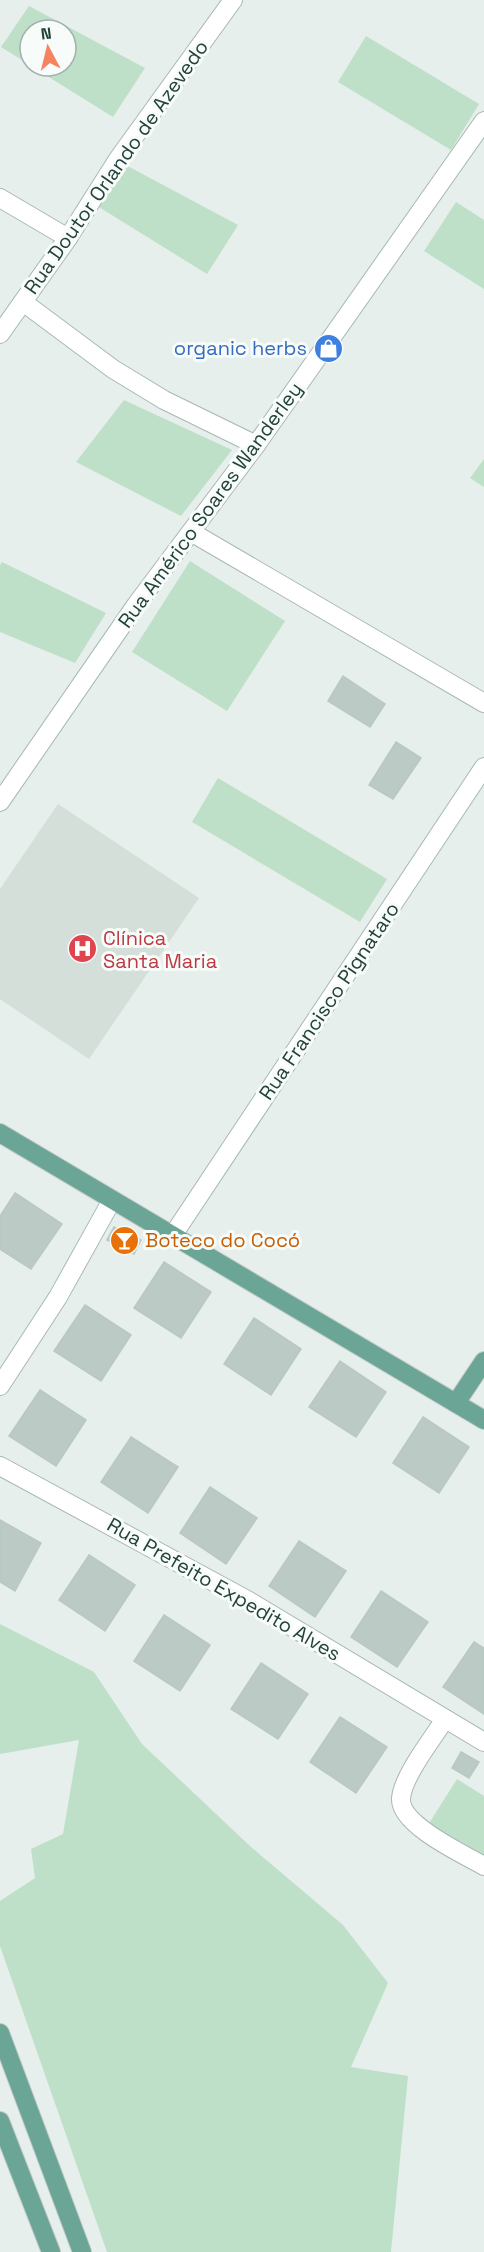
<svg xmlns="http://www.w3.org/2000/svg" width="484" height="2252" viewBox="0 0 484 2252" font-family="'Space Grotesk',sans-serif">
<rect width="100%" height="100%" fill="#e6efeb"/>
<path fill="#d4dfda" d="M58,804L199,898L89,1059L0,999V889Z"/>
<g fill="#bfe0c8">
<path d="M29,6L145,68L113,117L31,66H66V30H30V65L1,47Z"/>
<path d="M366,36L479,104L451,150L338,82Z"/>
<path d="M122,163L238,225L207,274L94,204Z"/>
<path d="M456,202L484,220V289L424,251Z"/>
<path d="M124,400L232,450L181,516L76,462Z"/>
<path d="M484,459V487L470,478Z"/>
<path d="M190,561L285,621L227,711L132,652Z"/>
<path d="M2,562L106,613L75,663L0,632V565Z"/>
<path d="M218,778L387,879L360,922L192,822Z"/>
<path d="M0,1624L94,1672L142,1744L251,1847L343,1925L388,1983L351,2067L408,2076L391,2252H107L0,1946V1901L35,1878L31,1849L63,1834L79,1740L0,1754Z"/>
<path d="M457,1779L484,1796V1859L428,1825Z"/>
</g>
<g fill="#bbcac4" stroke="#b8c9c2" stroke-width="1.5">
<path d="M343,676L385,704L370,727L328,701Z"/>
<path d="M396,742L421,758L393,799L369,785Z"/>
<path d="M15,1193L62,1224L31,1269L0,1249V1216Z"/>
<path d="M114,1227L141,1240L134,1254L107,1240Z"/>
<path d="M164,1262L211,1292L181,1338L134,1308Z"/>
<path d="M85,1305L131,1335L101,1381L54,1351Z"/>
<path d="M254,1318L301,1349L271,1395L224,1364Z"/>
<path d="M340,1361L386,1392L356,1437L309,1407Z"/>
<path d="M40,1390L86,1420L56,1466L9,1436Z"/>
<path d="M423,1417L469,1447L439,1493L393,1463Z"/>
<path d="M131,1437L178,1467L148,1513L101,1482Z"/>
<path d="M210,1487L257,1518L226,1564L180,1533Z"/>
<path d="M0,1520L41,1543L15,1591L0,1582Z"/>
<path d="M299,1541L346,1571L315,1617L269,1586Z"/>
<path d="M89,1555L135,1585L105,1631L59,1600Z"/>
<path d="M381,1591L428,1622L397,1667L351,1637Z"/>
<path d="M164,1615L210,1645L180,1691L134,1661Z"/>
<path d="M474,1642L484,1648V1714L443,1687Z"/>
<path d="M261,1663L308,1694L278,1739L231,1709Z"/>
<path d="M340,1717L387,1747L356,1793L310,1762Z"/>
<path d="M461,1752L479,1762L469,1778L452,1768Z"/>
</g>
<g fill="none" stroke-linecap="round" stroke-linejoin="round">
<defs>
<g id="minor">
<path d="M0,198L68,238"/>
<path d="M23,302L113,369L164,400L256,445"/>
<path d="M0,334L68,238L118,159L233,0"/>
<path d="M191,532L484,703"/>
<path d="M0,802L136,605L256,445L484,121"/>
<path d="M173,1235L484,767"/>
<path d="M0,1386L58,1297L112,1200"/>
<path d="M0,1466L249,1601L484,1742"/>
<path d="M445,1719C433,1738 402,1777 401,1799C400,1825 463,1854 484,1866"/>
</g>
<g id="major">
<path d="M0,1133L484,1420"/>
<path d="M456,1403L484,1361"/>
<path d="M0,2033L82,2252"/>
<path d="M0,2121L51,2252"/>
</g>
</defs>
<use href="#minor" stroke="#a8b8b2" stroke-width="20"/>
<use href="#major" stroke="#c2cac8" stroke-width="20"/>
<use href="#minor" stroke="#fff" stroke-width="18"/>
<use href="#major" stroke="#6aa596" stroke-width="18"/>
</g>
<defs>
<symbol id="shop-disc" viewBox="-11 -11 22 22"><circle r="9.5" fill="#3f7fe0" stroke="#f7fbf9"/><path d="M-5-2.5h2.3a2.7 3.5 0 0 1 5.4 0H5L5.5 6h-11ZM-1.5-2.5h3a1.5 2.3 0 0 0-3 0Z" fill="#fff"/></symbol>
<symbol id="hospital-disc" viewBox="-11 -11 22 22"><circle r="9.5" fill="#e0444e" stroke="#f7fbf9"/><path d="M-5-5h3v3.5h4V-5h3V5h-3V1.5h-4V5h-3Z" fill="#fff"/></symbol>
<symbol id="bar-disc" viewBox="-11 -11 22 22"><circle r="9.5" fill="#e8710a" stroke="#f7fbf9"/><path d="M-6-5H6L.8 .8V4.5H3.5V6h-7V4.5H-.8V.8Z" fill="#fff"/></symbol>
</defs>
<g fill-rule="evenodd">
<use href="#shop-disc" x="312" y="332" width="33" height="33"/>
<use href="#hospital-disc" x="66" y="932" width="33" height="33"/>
<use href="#bar-disc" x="108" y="1224" width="33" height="33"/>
</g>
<g text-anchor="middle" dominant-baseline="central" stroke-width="6" stroke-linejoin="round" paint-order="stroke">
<g font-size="20" fill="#24423a" stroke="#f7fbf9">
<text transform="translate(116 167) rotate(-55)">Rua Doutor Orlando de Azevedo</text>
<text transform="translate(210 505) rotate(-54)">Rua Américo Soares Wanderley</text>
<text transform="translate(329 1001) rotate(-56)">Rua Francisco Pignataro</text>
<text transform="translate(224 1589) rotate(30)">Rua Prefeito Expedito Alves</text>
</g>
<g font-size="20" fill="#366cbe" stroke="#f7fbf9" text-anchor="end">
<text x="307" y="348">organic herbs</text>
</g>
<g font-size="20" fill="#be3a42" stroke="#f7fbf9" text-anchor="start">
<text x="103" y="938">Clínica<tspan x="103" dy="23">Santa Maria</tspan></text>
</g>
<g font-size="20" fill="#c56008" stroke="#f7fbf9" text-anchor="start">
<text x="145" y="1240">Boteco do Cocó</text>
</g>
</g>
<g transform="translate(48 48) rotate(353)"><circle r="28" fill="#f7fbf9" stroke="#a3b1ad" stroke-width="1.5"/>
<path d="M0-4.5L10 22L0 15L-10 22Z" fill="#f4845f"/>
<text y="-9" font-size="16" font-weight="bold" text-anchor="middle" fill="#24423a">N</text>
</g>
</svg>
